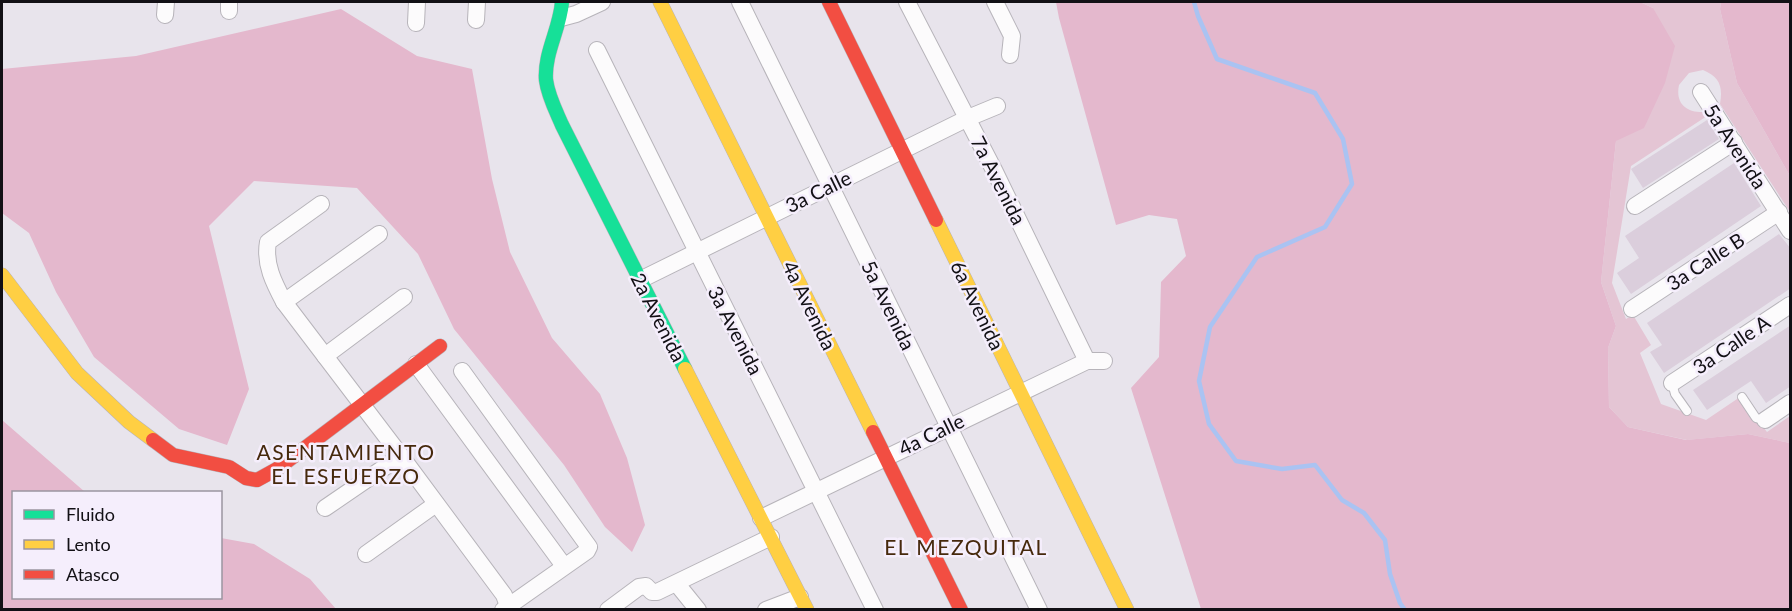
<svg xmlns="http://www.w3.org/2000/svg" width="1792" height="611" viewBox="0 0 1792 611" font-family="Lato,sans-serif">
<rect width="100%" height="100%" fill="#e8e4ec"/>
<path fill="#e4c5d4" d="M1640,2H1721L1720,9L1737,83L1790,176V212L1720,104C1723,87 1720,77 1703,70L1689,73L1679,85C1675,104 1687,113 1705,112L1707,116L1631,166L1612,283L1626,319L1633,315L1651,345L1640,353L1661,404L1706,420L1740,397L1767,432L1790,416V443L1748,434L1687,440L1628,427L1609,407L1608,348L1616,326L1601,282L1616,141L1653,8Z"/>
<g fill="#e4b8cd">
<path d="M1056,2H1640L1653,8L1675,46L1665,83L1644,128L1616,141L1601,282L1616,326L1608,348L1609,407L1628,427L1686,440L1748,434L1790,443V609H1201L1131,388L1159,357L1161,282L1186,256L1177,219L1149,215L1116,225L1059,18Z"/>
<path d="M1721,2H1790V176L1737,83L1720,9Z"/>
<path d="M341,9L417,56L472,69L492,179L510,252L552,338L600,394L627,458L645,525L632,552L605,527L564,465L454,329L418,254L357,188L254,181L209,226L249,389L227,445L179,429L94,357L56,292L29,233L2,213V69L136,56Z"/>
<path d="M2,420L85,492H14V598H220L221,538L254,544L310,579L336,609H2Z"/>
</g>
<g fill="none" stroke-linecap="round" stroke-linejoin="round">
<path stroke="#aac3f2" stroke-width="4.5" d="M1194,2L1198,16L1217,59L1315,93L1343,139L1352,184L1325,227L1257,257L1210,327L1199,381L1209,424L1236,461L1282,469L1315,465L1342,500L1364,513L1385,540L1390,574L1400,603L1405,610"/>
</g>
<g fill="#dbcedc">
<path d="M1707,120L1719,139L1643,188L1631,169Z"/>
<path d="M1734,163L1761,206L1631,294L1617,273L1639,258L1625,236Z"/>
<path d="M1779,234L1791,249V288L1664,373L1650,352L1662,345L1647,323Z"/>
<path d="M1791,325V386L1766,403L1751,381L1707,410L1693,390Z"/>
</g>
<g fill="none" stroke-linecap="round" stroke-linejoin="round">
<defs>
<g id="lane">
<path d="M1672,383L1675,394L1687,411"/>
<path d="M1742,397L1756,418L1765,420"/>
</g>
<g id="street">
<path d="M740,2L1039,610"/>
<path d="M907,2L995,172L1087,361"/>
<path d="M995,2L1012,36L1010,55"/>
<path d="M229,11V2"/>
<path d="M165,15L166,2"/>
<path d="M561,18L576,14L602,2"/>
<path d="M476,20L477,2"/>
<path d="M416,23L417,2"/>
<path d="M597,50L875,610"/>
<path d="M1701,92L1790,231"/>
<path d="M321,204L268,242C264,264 274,283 284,302L401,456L504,595L508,606"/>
<path d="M1635,206L1734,142"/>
<path d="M640,280L968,118L997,106"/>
<path d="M284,302L379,234"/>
<path d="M1632,309L1779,212"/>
<path d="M325,356L404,297"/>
<path d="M416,364L564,566"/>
<path d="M462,371L589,547L587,551L503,610"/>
<path d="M1672,383L1790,305"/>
<path d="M1765,420L1790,403"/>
<path d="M325,508L401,456"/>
<path d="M761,518L1087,361H1104"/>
<path d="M366,554L436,504"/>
<path d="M677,584L698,610"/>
<path d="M608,610L639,587L646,586L652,592H657L771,537"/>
<path d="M766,610L800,597"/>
</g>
<path id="fast" d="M562,2C560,29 544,53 546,80C548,96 556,111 562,125L685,369"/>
<g id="slow">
<path d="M660,2L873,432"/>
<path d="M936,220L1127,610"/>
<path d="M2,275L77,373L129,422L153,440"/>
<path d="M685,369L807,610"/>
</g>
<g id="jam">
<path d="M829,2L936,220"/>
<path d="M873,432L961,610"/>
<path d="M153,440L173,455L229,467L246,478L257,480L277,469L440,346"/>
</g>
</defs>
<use href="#lane" stroke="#b7b4ba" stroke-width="10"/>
<use href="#street" stroke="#b7b4ba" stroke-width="18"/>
<use href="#fast" stroke="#b7b4ba" stroke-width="15"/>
<use href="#slow" stroke="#b7b4ba" stroke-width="15"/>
<use href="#jam" stroke="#b7b4ba" stroke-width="15"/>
<use href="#lane" stroke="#fcfbfc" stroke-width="8"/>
<use href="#street" stroke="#fcfbfc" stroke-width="16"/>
<use href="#fast" stroke="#16e098" stroke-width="14"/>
<use href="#slow" stroke="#ffcf43" stroke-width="14"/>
<use href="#jam" stroke="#f24e42" stroke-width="14"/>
</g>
<g text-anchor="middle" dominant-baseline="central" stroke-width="5" stroke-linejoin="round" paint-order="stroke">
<g font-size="20" fill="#121015" stroke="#f5eefc">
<text transform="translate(1736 146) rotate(57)">5a Avenida</text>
<text transform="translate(999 180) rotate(63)">7a Avenida</text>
<text transform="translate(818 191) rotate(-26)">3a Calle</text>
<text transform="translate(1705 261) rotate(-33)">3a Calle B</text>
<text transform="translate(810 305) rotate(64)">4a Avenida</text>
<text transform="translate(889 305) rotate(64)">5a Avenida</text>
<text transform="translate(978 305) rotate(64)">6a Avenida</text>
<text transform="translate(659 317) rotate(63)">2a Avenida</text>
<text transform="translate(736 330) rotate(63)">3a Avenida</text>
<text transform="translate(1731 344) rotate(-34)">3a Calle A</text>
<text transform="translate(931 434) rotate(-26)">4a Calle</text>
</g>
<g font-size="21" letter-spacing="1.5" fill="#46290c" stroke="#f5eefc">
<text x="346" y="451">ASENTAMIENTO<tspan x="346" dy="24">EL ESFUERZO</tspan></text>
<text x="966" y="546">EL MEZQUITAL</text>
</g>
</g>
<rect width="1792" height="611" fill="none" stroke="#121015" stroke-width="6"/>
<rect x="12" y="491" width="210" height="108" fill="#f5eefc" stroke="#9a95a0" stroke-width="1.5"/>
<rect x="24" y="510" width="30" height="9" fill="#16e098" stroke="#9a95a0" stroke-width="1.5"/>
<text x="66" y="521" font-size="18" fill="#121015">Fluido</text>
<rect x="24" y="540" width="30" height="9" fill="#ffcf43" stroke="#9a95a0" stroke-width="1.5"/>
<text x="66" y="551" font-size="18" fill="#121015">Lento</text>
<rect x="24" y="570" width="30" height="9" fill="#f24e42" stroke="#9a95a0" stroke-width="1.5"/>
<text x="66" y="581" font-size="18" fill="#121015">Atasco</text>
</svg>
